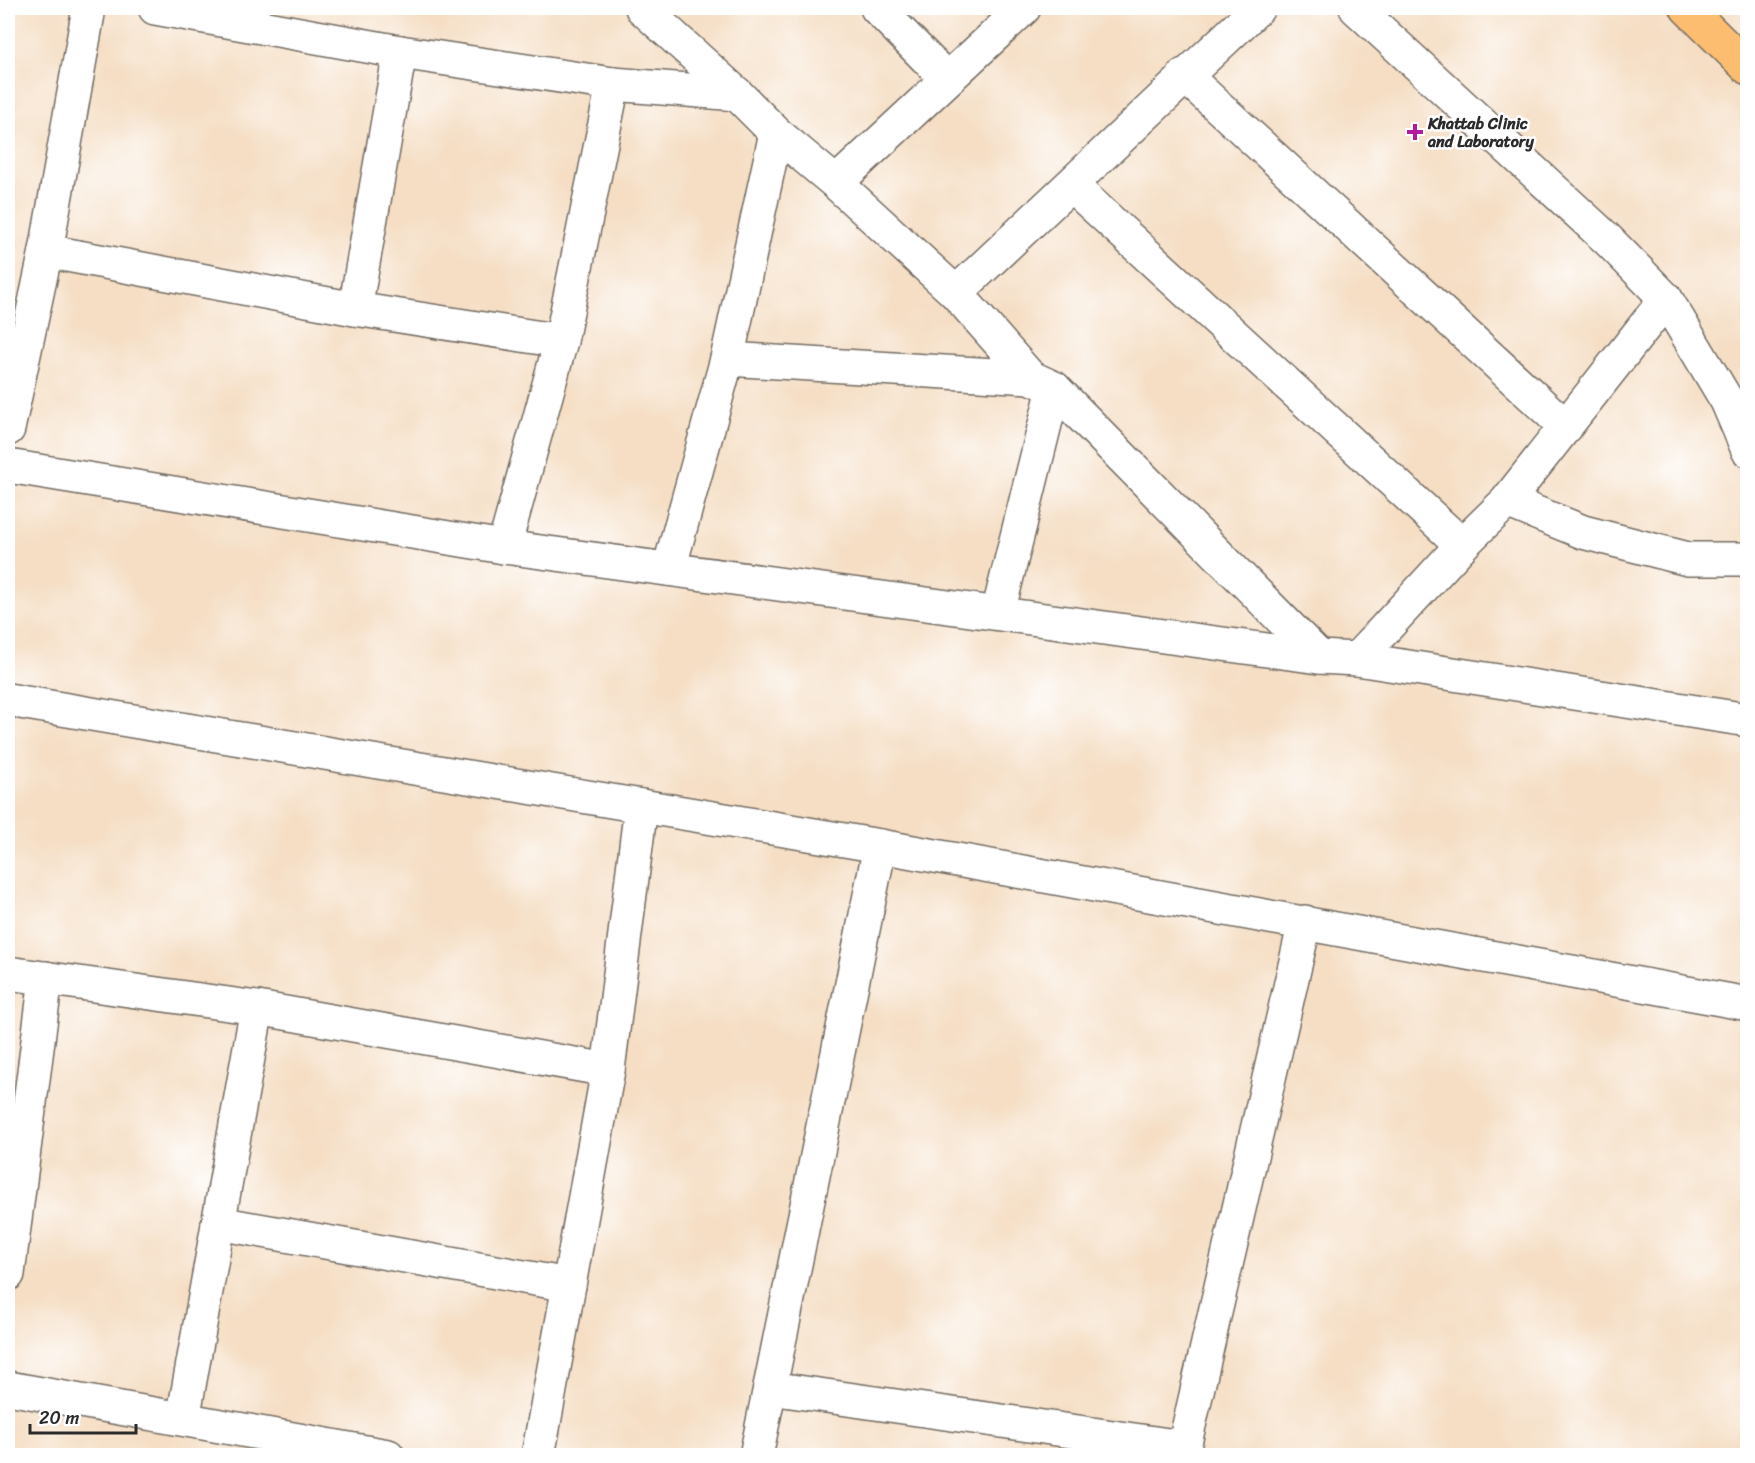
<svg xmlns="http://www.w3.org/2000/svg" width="1755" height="1463" viewBox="0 0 1755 1463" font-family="Sriracha,sans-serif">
<rect width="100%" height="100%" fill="#fff"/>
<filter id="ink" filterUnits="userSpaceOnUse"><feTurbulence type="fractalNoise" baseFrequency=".0167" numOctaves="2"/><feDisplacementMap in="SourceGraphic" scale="12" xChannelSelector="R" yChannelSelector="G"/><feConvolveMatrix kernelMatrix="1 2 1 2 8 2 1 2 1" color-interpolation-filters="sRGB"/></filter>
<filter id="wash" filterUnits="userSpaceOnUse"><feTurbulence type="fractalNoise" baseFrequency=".008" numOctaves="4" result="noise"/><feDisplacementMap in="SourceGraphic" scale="24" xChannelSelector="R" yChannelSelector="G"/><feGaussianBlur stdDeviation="1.35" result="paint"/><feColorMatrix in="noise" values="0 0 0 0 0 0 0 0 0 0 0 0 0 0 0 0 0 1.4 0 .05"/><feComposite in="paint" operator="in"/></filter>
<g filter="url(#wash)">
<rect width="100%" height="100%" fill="#f5dec4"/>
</g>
<g filter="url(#ink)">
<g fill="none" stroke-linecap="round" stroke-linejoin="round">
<defs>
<g id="minor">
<path d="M155,8L400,52L613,84L737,94"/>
<path d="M642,8L737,94L776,133L836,183L956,293L1030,377L1054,388L1319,657"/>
<path d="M877,8L947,79"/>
<path d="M1356,8L1607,239L1666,299L1727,401L1748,450"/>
<path d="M1184,75L1566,427"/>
<path d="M836,183L1024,8"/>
<path d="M1071,185L1462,545"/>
<path d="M46,251L355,309L561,341"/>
<path d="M956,293L1258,8"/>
<path d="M355,309L400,52"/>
<path d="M727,359L1030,377"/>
<path d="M8,429L46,251L89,8"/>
<path d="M8,466L504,547L1319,657L1357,659L1748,720"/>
<path d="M1507,501L1583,532L1688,559H1748"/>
<path d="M504,547L561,341L613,84"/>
<path d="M669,569L727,359L776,133"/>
<path d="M998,613L1054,388"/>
<path d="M1357,659L1462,545L1507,501L1666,299"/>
<path d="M8,700L880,846L1748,1004"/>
<path d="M8,973L257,1008L608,1070L538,1456"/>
<path d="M608,1070L641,806"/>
<path d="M218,1223L569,1285"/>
<path d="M8,1274L46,978"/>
<path d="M8,1388L388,1456"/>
<path d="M770,1388L1183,1447"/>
<path d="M183,1419L257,1008"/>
<path d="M756,1456L880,846"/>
<path d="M1182,1456L1305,922"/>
</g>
<path id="highway" d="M1687,8L1748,68"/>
</defs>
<use href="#minor" stroke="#726a61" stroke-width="36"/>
<use href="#highway" stroke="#726a61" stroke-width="36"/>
<use href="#minor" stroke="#fff" stroke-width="33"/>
<use href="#highway" stroke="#fcbd6f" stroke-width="33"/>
</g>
</g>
<path fill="#b5179e" stroke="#fff" stroke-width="2" d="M1412 123h6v6h6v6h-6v6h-6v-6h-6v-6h6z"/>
<g text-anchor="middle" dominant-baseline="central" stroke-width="5" stroke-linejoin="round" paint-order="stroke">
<g font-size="16" font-weight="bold" fill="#2b2b2b" stroke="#fff" text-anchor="start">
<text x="1428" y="123">Khattab Clinic<tspan x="1428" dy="18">and Laboratory</tspan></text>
</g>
</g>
<rect width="1755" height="1463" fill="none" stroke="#fff" stroke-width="30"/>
<path d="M30 1424v9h106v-9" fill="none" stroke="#2b2b2b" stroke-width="3"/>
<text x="39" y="1424" font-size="18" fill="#2b2b2b" stroke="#ffffff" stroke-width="4.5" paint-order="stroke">20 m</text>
</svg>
